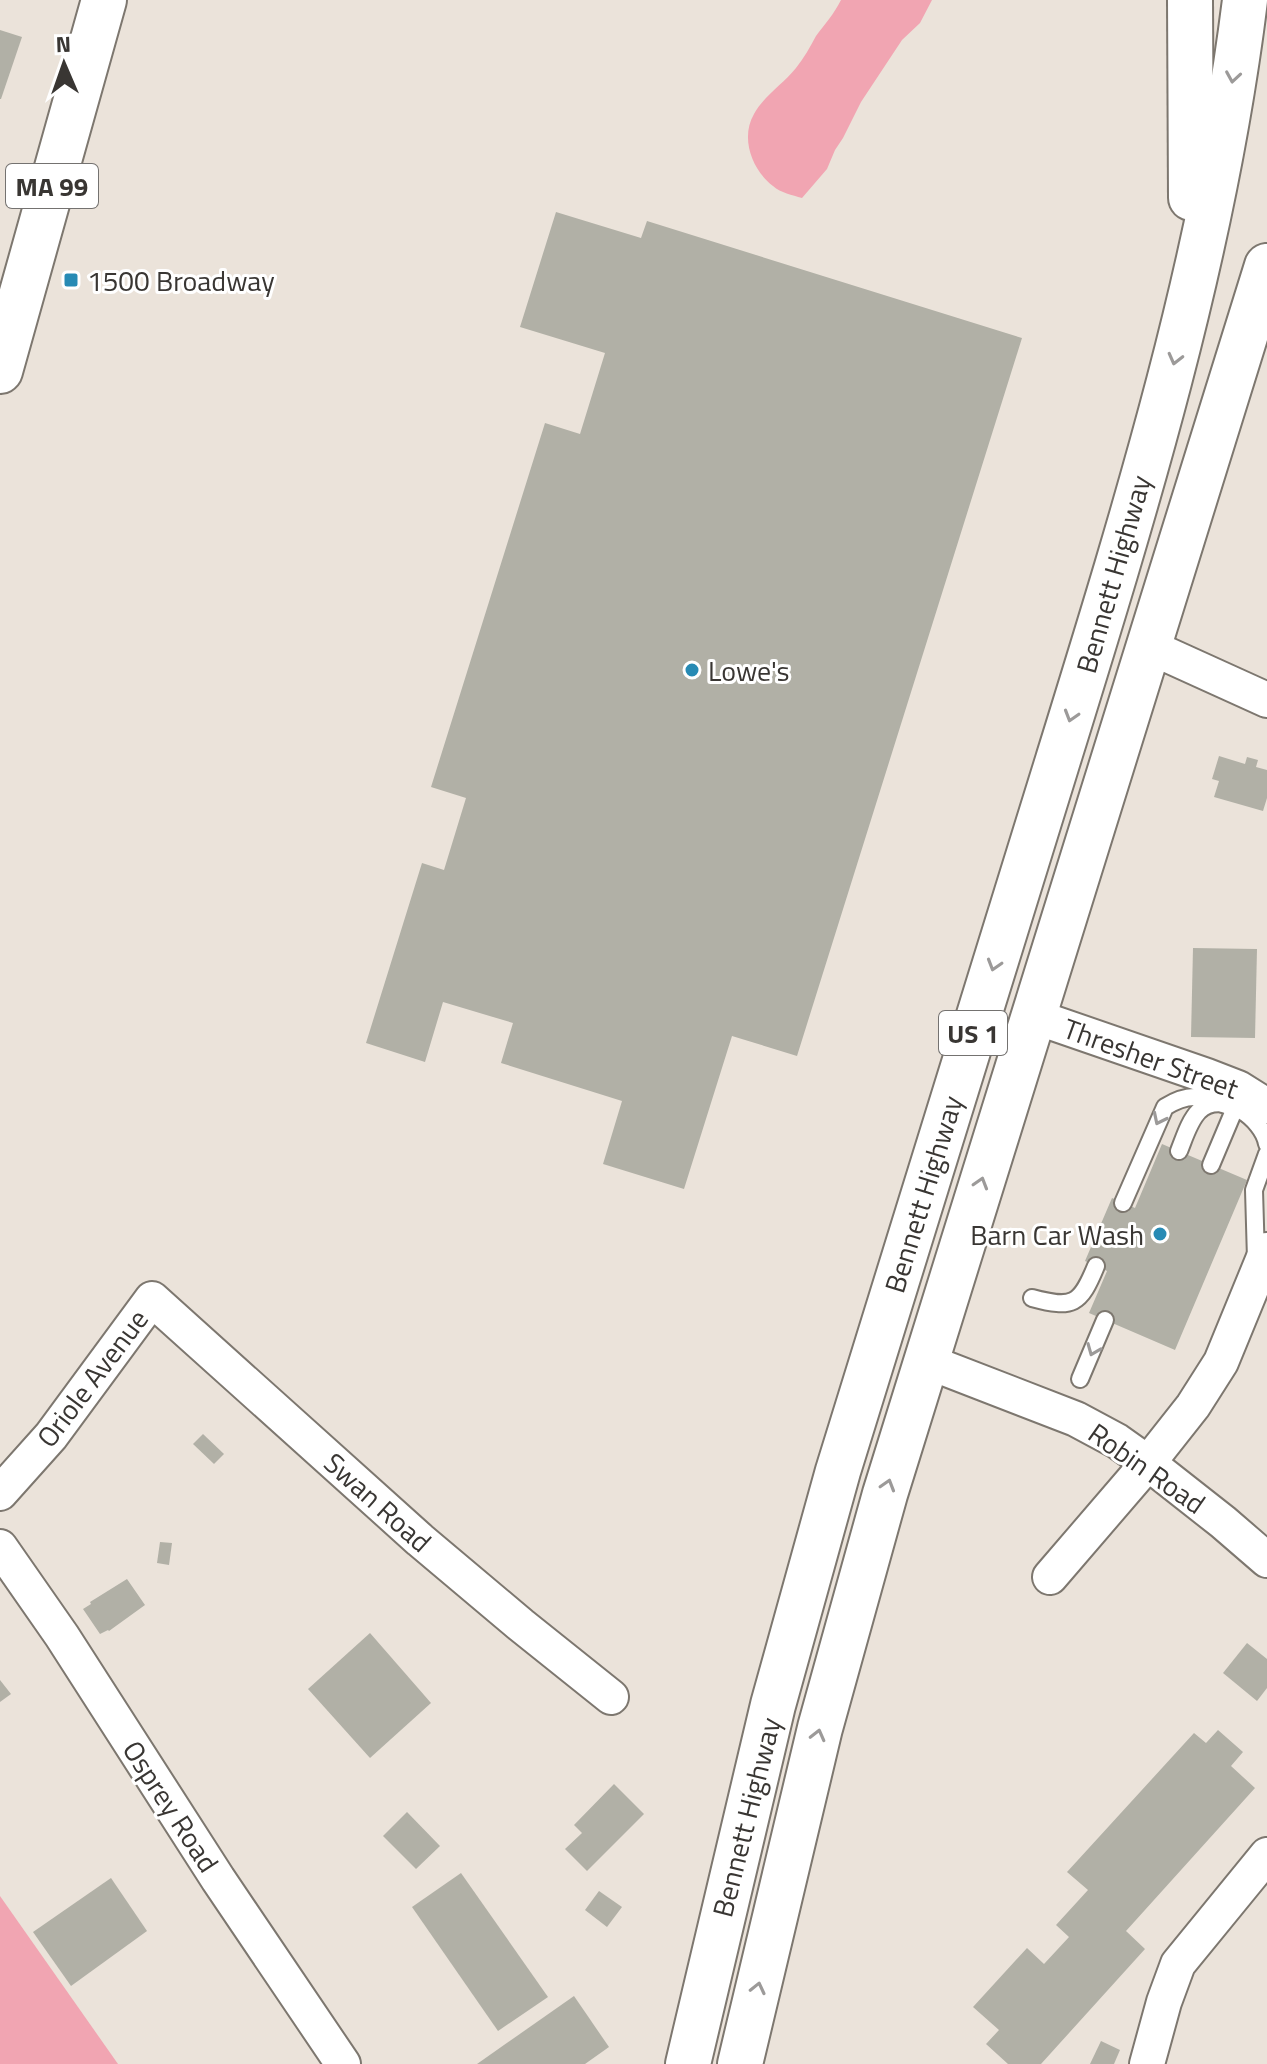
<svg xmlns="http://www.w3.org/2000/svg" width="1267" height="2064" viewBox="0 0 1267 2064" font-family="'Titillium Web',sans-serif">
<rect width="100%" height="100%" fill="#ebe3da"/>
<g fill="#f1a5b2">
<path d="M841,0H932L920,23L902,40L861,102L843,138L835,150L827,169L802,198C792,195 781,193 773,186C752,170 740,138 754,114C764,96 783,84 796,68C804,58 810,47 816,36C825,24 834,14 841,0Z"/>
<path d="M0,1896L118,2064H0Z"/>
</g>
<g fill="#b1b0a6">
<path d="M0,30L22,37L1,99H0Z"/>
<path d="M556,212L641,238L647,221L1022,338L797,1056L732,1036L684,1189L603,1164L622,1101L501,1063L513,1023L443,1002L425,1062L366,1043L422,863L444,870L466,798L431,787L545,423L580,434L605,353L520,327Z"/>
<path d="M1219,756L1245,764L1247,757L1258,760L1256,767L1267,770V798L1263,811L1214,797L1219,781L1212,779Z"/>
<path d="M1193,948L1257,949L1255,1038L1191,1037Z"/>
<path d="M1162,1144L1247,1180L1175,1350L1089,1313L1107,1271L1085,1261L1112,1198L1135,1208Z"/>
<path d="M203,1434L224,1454L214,1464L193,1444Z"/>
<path d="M160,1542L172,1543L169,1565L157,1563Z"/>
<path d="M127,1579L145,1605L109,1631L108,1630L100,1634L83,1609L91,1604L90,1602Z"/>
<path d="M370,1633L431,1703L370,1758L308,1689Z"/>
<path d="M1247,1643L1267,1659V1688L1257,1701L1223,1673Z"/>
<path d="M0,1680L11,1694L0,1702Z"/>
<path d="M1218,1730L1243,1752L1231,1766L1255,1788L1126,1931L1145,1949L1041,2064H1008L986,2044L999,2030L973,2007L1027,1948L1044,1964L1069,1937L1056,1925L1088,1890L1067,1872L1194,1733L1206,1743Z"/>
<path d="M614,1784L644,1814L587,1871L565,1849L582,1833L574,1825Z"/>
<path d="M407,1812L440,1846L416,1869L383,1836Z"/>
<path d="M461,1873L548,1997L498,2031L412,1907Z"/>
<path d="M111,1878L147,1931L71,1986L33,1932Z"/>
<path d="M599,1891L622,1907L607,1927L585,1910Z"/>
<path d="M574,1996L609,2047L585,2064H477Z"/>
<path d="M1101,2041L1120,2050L1114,2064H1090Z"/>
</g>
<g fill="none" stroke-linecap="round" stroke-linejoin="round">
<defs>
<g id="service">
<path d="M1179,1151C1184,1139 1189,1121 1199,1111C1222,1089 1263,1119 1267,1144"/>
<path d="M1211,1165L1235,1108"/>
<path d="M1123,1203L1165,1107C1189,1092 1201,1096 1226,1105"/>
<path d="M1256,1259L1254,1190L1267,1154"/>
<path d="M1032,1298C1073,1309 1080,1305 1096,1266"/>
<path d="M1080,1379L1105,1320"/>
</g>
<g id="minor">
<path d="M1148,646L1267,700"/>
<path d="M1033,1016L1207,1076L1238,1088L1267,1106"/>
<path d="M926,1361L1076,1419L1117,1441L1148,1463L1223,1522L1267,1560"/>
<path d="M0,1493L51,1436L152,1299L420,1540L521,1625L611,1697"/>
<path d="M0,1547L62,1636L218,1879L343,2064"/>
<path d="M1050,1577L1148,1463L1193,1406L1221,1362L1267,1250"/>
<path d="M1147,2064L1164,2002L1178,1964L1267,1855"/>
</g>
<path id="primary" d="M0,371L104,0"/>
<g id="trunk">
<path d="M1190,0L1191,198"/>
<path d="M688,2064L773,1705L838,1471C911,1234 984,997 1058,760C1135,511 1213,260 1245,0"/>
<path d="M740,2064L820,1728L885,1494L1267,266"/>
</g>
</defs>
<use href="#service" stroke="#7d776f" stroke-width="20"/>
<use href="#minor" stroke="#7d776f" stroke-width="38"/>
<use href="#primary" stroke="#7d776f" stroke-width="48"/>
<use href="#trunk" stroke="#7d776f" stroke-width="48"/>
<use href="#service" stroke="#fff" stroke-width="16"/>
<use href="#minor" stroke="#fff" stroke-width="34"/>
<use href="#primary" stroke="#fff" stroke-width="44"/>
<use href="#trunk" stroke="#fff" stroke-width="44"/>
</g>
<defs><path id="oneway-chevron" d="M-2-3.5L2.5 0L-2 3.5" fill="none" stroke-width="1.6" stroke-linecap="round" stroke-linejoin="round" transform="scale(2)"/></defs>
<g stroke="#9c9a99">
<use href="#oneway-chevron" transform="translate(1233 77) rotate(99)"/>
<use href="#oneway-chevron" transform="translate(1175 359) rotate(104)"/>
<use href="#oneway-chevron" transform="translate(1071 716) rotate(107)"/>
<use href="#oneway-chevron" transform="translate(994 965) rotate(107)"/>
<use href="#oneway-chevron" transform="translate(1159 1119) rotate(116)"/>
<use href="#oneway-chevron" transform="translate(981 1183) rotate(-73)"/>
<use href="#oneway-chevron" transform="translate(1093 1350) rotate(112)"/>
<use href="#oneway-chevron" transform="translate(888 1485) rotate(-73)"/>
<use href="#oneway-chevron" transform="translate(818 1735) rotate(-76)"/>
<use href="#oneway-chevron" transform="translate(758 1988) rotate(-77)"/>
</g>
<g fill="#278ab4" stroke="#fff" stroke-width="3">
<rect x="63" y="272" width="16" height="16" rx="4"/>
<circle cx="692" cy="670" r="8"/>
<circle cx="1160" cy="1234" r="8"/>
</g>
<g text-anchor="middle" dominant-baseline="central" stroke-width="6" stroke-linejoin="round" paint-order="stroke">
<g fill="#fff" stroke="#747270" stroke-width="2">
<rect x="6" y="164" width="92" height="44" rx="6"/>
<rect x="939" y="1011" width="68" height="44" rx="6"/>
</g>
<g font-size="26" font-weight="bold" fill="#393633">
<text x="52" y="186">MA 99</text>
<text x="973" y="1033">US 1</text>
</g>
<g font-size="28" fill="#393633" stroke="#fff" text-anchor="start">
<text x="87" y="280">1500 Broadway</text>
<text x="708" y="670">Lowe's</text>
<text x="1144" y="1234" text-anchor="end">Barn Car Wash</text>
</g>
<g font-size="28" fill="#393633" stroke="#fff">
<text transform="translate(1113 574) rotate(-74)">Bennett Highway</text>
<text transform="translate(1151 1058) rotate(20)">Thresher Street</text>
<text transform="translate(923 1194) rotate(-73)">Bennett Highway</text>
<text transform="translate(92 1378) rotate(-53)">Oriole Avenue</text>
<text transform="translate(1147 1468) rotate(35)">Robin Road</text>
<text transform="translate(378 1502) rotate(42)">Swan Road</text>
<text transform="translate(171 1806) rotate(57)">Osprey Road</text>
<text transform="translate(746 1817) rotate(-76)">Bennett Highway</text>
</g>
</g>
<g transform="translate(64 64) rotate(358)" stroke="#ffffff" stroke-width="6" paint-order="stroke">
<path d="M0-6L14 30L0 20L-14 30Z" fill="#393633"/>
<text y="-12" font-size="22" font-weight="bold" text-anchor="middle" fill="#393633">N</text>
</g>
</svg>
